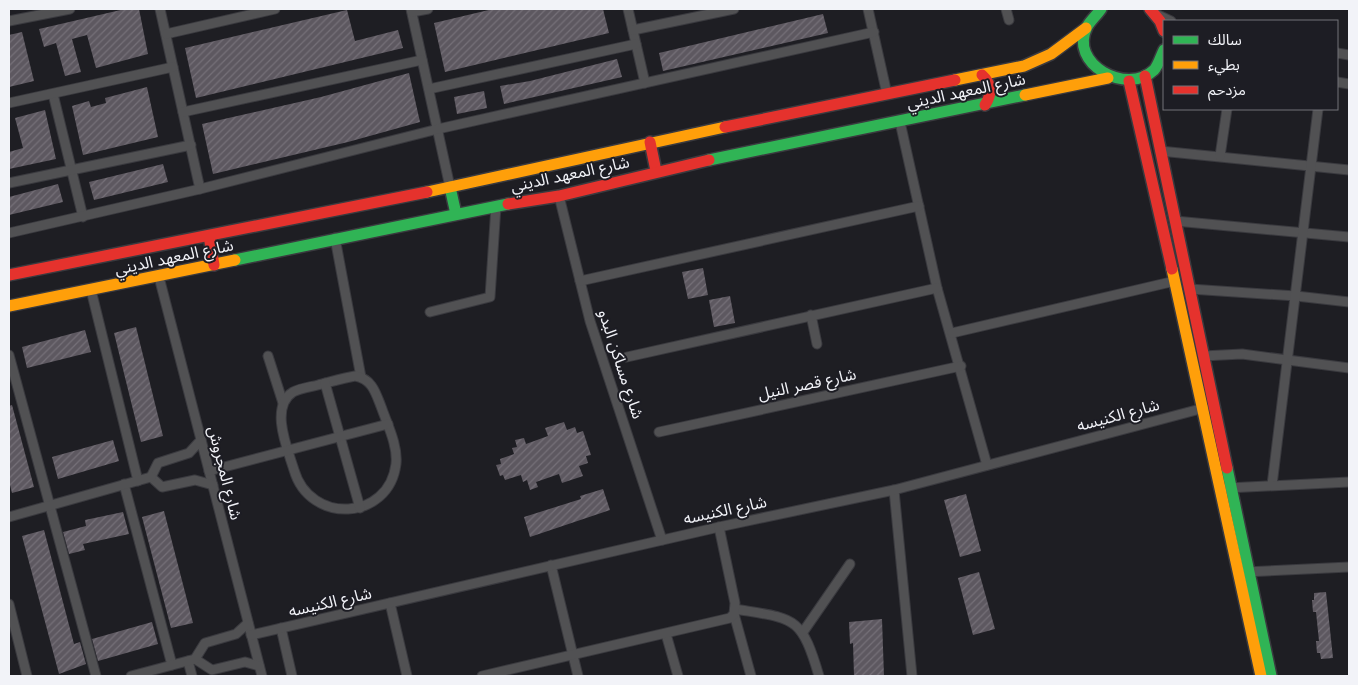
<svg xmlns="http://www.w3.org/2000/svg" width="1358" height="685" viewBox="0 0 1358 685" font-family="Helvetica,'Noto Sans Arabic',sans-serif">
<defs>
<pattern id="building-hatch" width="6" height="6" patternUnits="userSpaceOnUse" patternTransform="scale(1.25)"><rect width="6" height="6" fill="#5d5860"/><path d="M-1 1l2-2M0 6l6-6M5 7l2-2" fill="none" stroke="#757078"/></pattern>
</defs>
<rect width="100%" height="100%" fill="#1e1e23"/>
<g fill="url(#building-hatch)">
<path d="M125,9H139L148,54L96,68L87,35L72,39L81,72L65,76L56,43L44,47L39,29Z"/>
<path d="M493,9H603L609,33L445,72L434,23Z"/>
<path d="M347,10L355,41L398,30L403,48L196,98L185,48Z"/>
<path d="M823,14L828,33L663,71L659,53Z"/>
<path d="M22,32L34,81L9,87V35Z"/>
<path d="M617,59L622,77L504,104L500,86L530,81Z"/>
<path d="M409,73L420,122L348,142L213,174L202,124L321,97Z"/>
<path d="M147,87L158,137L83,155L72,106L89,101L91,107L106,103L105,98Z"/>
<path d="M484,91L487,108L457,114L454,97Z"/>
<path d="M45,110L56,159L9,169V152L23,148L15,118Z"/>
<path d="M163,164L168,182L94,200L89,182Z"/>
<path d="M58,184L63,202L9,215V197Z"/>
<path d="M703,268L708,295L688,299L682,272Z"/>
<path d="M730,296L735,323L714,327L709,300Z"/>
<path d="M136,327L163,436L141,442L114,333Z"/>
<path d="M85,330L91,352L27,368L22,347Z"/>
<path d="M12,405L34,487L12,493L9,481V406Z"/>
<path d="M564,422L567,430L575,427L577,433L583,431L591,455L586,456L588,463L579,466L583,476L562,483L559,474L536,482L538,487L530,490L527,480L523,482L521,475L505,480L503,475L500,476L496,465L501,464L500,459L514,454L512,448L517,447L515,440L524,438L526,444L548,436L545,428Z"/>
<path d="M113,440L119,461L58,479L52,457Z"/>
<path d="M603,489L610,510L530,537L524,517L581,499L580,496Z"/>
<path d="M966,494L981,551L960,557L944,500Z"/>
<path d="M164,511L193,623L171,628L142,517Z"/>
<path d="M123,512L129,534L83,544L85,550L69,554L63,532L86,526L85,520Z"/>
<path d="M44,530L74,644L80,642L86,664L59,674L22,536Z"/>
<path d="M979,572L995,629L973,635L958,578Z"/>
<path d="M1326,592L1333,658L1321,659L1320,653H1317L1316,641H1319L1316,612H1313L1312,600H1314V593Z"/>
<path d="M882,619L884,676H854L853,643L850,644L849,622Z"/>
<path d="M152,622L158,644L98,661L92,639Z"/>
</g>
<g fill="none" stroke-linecap="round" stroke-linejoin="round">
<defs>
<g id="street">
<path d="M160,9L200,189"/>
<path d="M411,9L450,187"/>
<path d="M628,9L645,83"/>
<path d="M868,9L887,94"/>
<path d="M1006,9L1009,20"/>
<path d="M412,12L428,9"/>
<path d="M1156,14L1171,21"/>
<path d="M9,21L70,9"/>
<path d="M633,30L734,9"/>
<path d="M166,34L275,9"/>
<path d="M1337,53L1349,55"/>
<path d="M1337,82L1349,84"/>
<path d="M429,89L636,44"/>
<path d="M53,94L83,217"/>
<path d="M9,103L173,67"/>
<path d="M183,112L422,60"/>
<path d="M900,122L937,288L987,465"/>
<path d="M1160,151L1349,170"/>
<path d="M1220,156L1227,109"/>
<path d="M9,183L191,145"/>
<path d="M559,196L590,321L662,540"/>
<path d="M1175,221L1349,237"/>
<path d="M9,233L200,189L438,129L874,32"/>
<path d="M335,238L361,377"/>
<path d="M159,277L262,676"/>
<path d="M580,281L919,206"/>
<path d="M1190,289L1296,296L1349,302"/>
<path d="M91,290L138,481"/>
<path d="M430,312L490,297L496,206"/>
<path d="M811,315L817,344"/>
<path d="M952,333L1175,281"/>
<path d="M9,355L96,676"/>
<path d="M268,356L283,403"/>
<path d="M1203,356L1242,354L1349,368"/>
<path d="M627,357L937,288"/>
<path d="M355,376C373,379 376,394 382,409C388,426 398,446 396,464C389,521 310,525 294,470C288,450 269,407 293,392C300,388 310,387 318,385C330,382 343,378 355,376Z"/>
<path d="M325,383L360,508"/>
<path d="M659,432L961,366"/>
<path d="M209,471L388,424"/>
<path d="M151,477L162,487L195,480L213,485"/>
<path d="M151,477L158,463L189,453L201,440"/>
<path d="M124,484L172,665"/>
<path d="M1272,485L1318,109"/>
<path d="M1227,488L1349,482"/>
<path d="M894,490L912,676"/>
<path d="M9,517L151,477"/>
<path d="M551,565L578,676"/>
<path d="M1245,572L1349,567"/>
<path d="M390,603L407,676"/>
<path d="M9,604L27,676"/>
<path d="M735,609C795,619 801,615 819,676"/>
<path d="M734,614L751,676"/>
<path d="M281,628L292,676"/>
<path d="M803,632L850,564"/>
<path d="M666,634L678,676"/>
<path d="M251,635L719,527L894,490L1204,408"/>
<path d="M195,659L212,670L245,662L259,666"/>
<path d="M188,661L192,676"/>
<path d="M131,676L195,659L205,643L236,634L248,623"/>
<path d="M482,676L730,618L734,614L735,603L719,527"/>
</g>
<g id="fast">
<path d="M1101,9C1097,15 1090,21 1087,27C1068,64 1127,96 1154,70C1158,66 1161,56 1164,50"/>
<path d="M709,160L1025,95"/>
<path d="M450,187L456,214"/>
<path d="M235,260L508,204"/>
<path d="M1227,468L1271,676"/>
</g>
<g id="slow">
<path d="M955,80L1024,66L1051,54L1086,28"/>
<path d="M1025,95L1108,78"/>
<path d="M427,192L725,127"/>
<path d="M1172,269L1261,676"/>
<path d="M9,306L235,260"/>
</g>
<g id="jam">
<path d="M1150,9L1160,21L1164,31"/>
<path d="M982,75C992,84 992,94 985,105"/>
<path d="M1145,76L1227,468"/>
<path d="M1129,81L1172,269"/>
<path d="M725,127L955,80"/>
<path d="M650,142L656,171"/>
<path d="M508,204L559,196L709,160"/>
<path d="M209,236L214,265"/>
<path d="M9,275L427,192"/>
</g>
</defs>
<use href="#street" stroke="#3a3a3f" stroke-width="11"/>
<use href="#fast" stroke="#3a3a3f" stroke-width="14"/>
<use href="#slow" stroke="#3a3a3f" stroke-width="14"/>
<use href="#jam" stroke="#3a3a3f" stroke-width="14"/>
<use href="#street" stroke="#515153" stroke-width="9"/>
<use href="#fast" stroke="#30b455" stroke-width="11"/>
<use href="#slow" stroke="#ff9f0a" stroke-width="11"/>
<use href="#jam" stroke="#e5322d" stroke-width="11"/>
</g>
<g text-anchor="middle" dominant-baseline="central" stroke-width="4" stroke-linejoin="round" paint-order="stroke">
<g font-size="16" fill="#f2f3f8" stroke="#1d1d24">
<text transform="translate(966 91) rotate(-12)">شارع المعهد الديني</text>
<text transform="translate(570 174) rotate(-12)">شارع المعهد الديني</text>
<text transform="translate(174 257) rotate(-12)">شارع المعهد الديني</text>
<text transform="translate(621 364) rotate(72)">شارع مساكن البدو</text>
<text transform="translate(807 384) rotate(-12)">شارع قصر النيل</text>
<text transform="translate(1118 415) rotate(-15)">شارع الكنيسه</text>
<text transform="translate(225 473) rotate(76)">شارع المجروش</text>
<text transform="translate(725 510) rotate(-12)">شارع الكنيسه</text>
<text transform="translate(330 602) rotate(-13)">شارع الكنيسه</text>
</g>
</g>
<rect width="1358" height="685" fill="none" stroke="#f2f3f8" stroke-width="20"/>
<rect x="1163" y="20" width="175" height="90" fill="#1d1d24" stroke="#727379"/>
<rect x="1173" y="36" width="25" height="8" fill="#30b455" stroke="#727379"/>
<text x="1208" y="45" font-size="15" fill="#f2f3f8">سالك</text>
<rect x="1173" y="61" width="25" height="8" fill="#ff9f0a" stroke="#727379"/>
<text x="1208" y="70" font-size="15" fill="#f2f3f8">بطيء</text>
<rect x="1173" y="86" width="25" height="8" fill="#e5322d" stroke="#727379"/>
<text x="1208" y="95" font-size="15" fill="#f2f3f8">مزدحم</text>
</svg>
